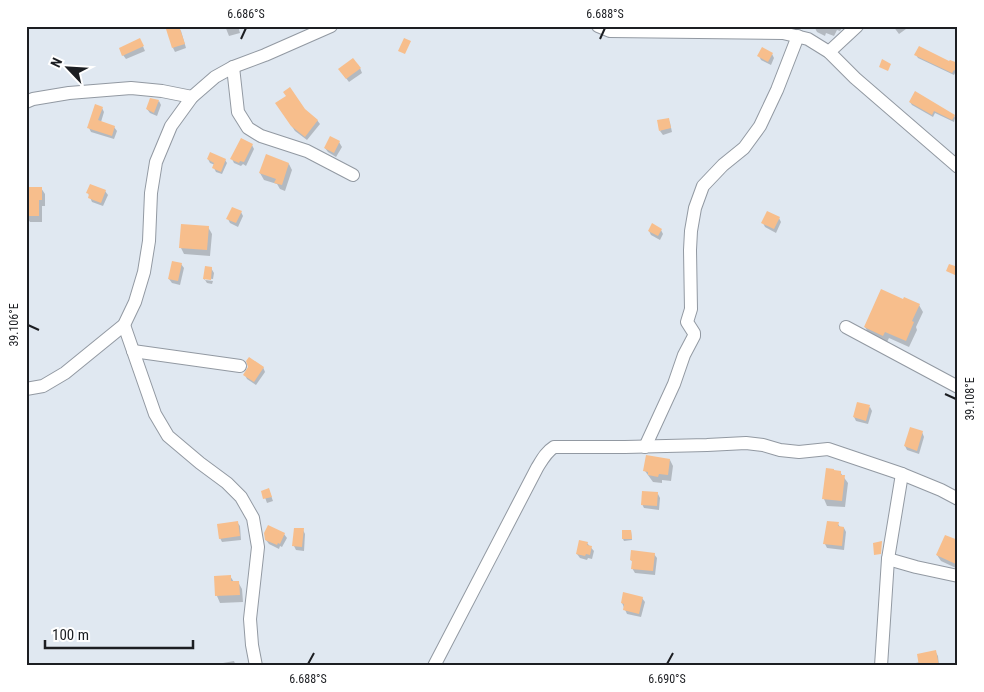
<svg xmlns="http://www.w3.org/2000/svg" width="984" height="692" viewBox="0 0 984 692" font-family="'Roboto Condensed',sans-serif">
<rect width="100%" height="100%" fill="#e0e8f1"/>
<g fill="#0003">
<path d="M225,26H238L240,33L229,36Z"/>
<path d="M814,26H843L840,31L837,30L834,36L826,33L825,36L817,32Z"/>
<path d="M893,26H904L906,29L899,34Z"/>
<path d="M178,27L181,31L186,48L175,52L173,48Z"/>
<path d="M142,44L145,51L126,59L123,55Z"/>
<path d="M772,54L774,58L771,65L761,60L759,56Z"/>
<path d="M916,55L950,63L951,61L958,65V75L955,73L954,75L918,58Z"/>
<path d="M360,68L362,73L349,82L342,73Z"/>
<path d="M159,101L161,105L157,116L150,113L147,109Z"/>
<path d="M910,102L954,115L955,118L954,122L935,113L933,117L912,105Z"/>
<path d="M279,107L317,120L320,124L307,140L295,131Z"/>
<path d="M102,108L104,112L101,122L114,127L117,131L114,139L91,132L89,128Z"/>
<path d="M668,119L670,123L672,132L663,135L660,131Z"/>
<path d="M339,142L342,147L336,157L328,152L325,148Z"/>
<path d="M252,145L254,149L246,166L243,164L241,166L234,163L232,159Z"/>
<path d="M208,159L225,160L227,163L222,174L216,172L214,168L215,165L210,163Z"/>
<path d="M289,164L292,170L285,191L280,189L277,184L264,180L260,173Z"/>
<path d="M41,188L45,194V206H42V222H30L26,216Z"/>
<path d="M105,191L108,195L103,206L92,202L88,193Z"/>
<path d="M241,212L243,216L238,227L230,223L228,219Z"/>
<path d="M779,218L781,222L776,233L765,227L763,223Z"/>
<path d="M208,227L212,234L210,256L184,254L181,248Z"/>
<path d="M661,230L663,234L660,240L651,235L649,231Z"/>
<path d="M181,264L184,268L180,285L172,283L169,279Z"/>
<path d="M211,268L214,273L213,279L205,278V280L204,279Z"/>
<path d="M205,280L213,281L212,284L207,283Z"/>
<path d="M919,305L923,312L916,327L917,330L909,347L889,338L887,342L869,334L865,327Z"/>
<path d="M250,367H263L265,372L256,385L247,379L245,375Z"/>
<path d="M870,407L872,411L868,424L856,421L854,417Z"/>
<path d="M922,432L924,437L919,454L907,450L905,446Z"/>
<path d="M670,460L673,466L671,481L662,480V483L653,482L645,471Z"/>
<path d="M835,472H840L848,483L845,507L827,506L824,499Z"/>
<path d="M269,490L273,501L267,503L263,492Z"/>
<path d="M658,494L660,498L659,510L644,508L642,504Z"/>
<path d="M237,522L240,526L241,540L222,542L220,538Z"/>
<path d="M838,524L840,527L844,528L846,532L844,550L827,548L825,544Z"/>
<path d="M303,530L305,534L304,551L296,550L294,546Z"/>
<path d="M631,531L632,540L624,541L623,539Z"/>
<path d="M284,534L287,538L282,547L280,546L279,549L269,544L266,540Z"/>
<path d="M958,542V569L941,561L937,555Z"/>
<path d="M587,543L594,551L592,559L588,558L587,560L580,558L577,554Z"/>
<path d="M654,554L657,558L655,575L635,573L632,568L633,563L631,560Z"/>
<path d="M230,576L234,582H238L242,589L243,602L220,603L217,596L216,577Z"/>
<path d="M642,598L645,602L641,617L627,614L622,603Z"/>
<path d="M935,651L938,656L939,666H903L920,662Z"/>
<path d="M234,661L236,666H223V663Z"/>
</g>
<g fill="#f7be8c">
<path d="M175,26H179L185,44L172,48L166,29Z"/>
<path d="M140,38L144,46L122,56L119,48Z"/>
<path d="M404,38L411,41L405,54L398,51Z"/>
<path d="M919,46L949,61L950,60L958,63L956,71L954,70L952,73L914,55Z"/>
<path d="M762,47L773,53L768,62L757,56Z"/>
<path d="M353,58L361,68L346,79L338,69Z"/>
<path d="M882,59L891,64L888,71L879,67Z"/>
<path d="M290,87L305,109L318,120L305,137L291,126L275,103L286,96L283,92Z"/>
<path d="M915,91L955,115L952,120L934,111L932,115L909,102Z"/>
<path d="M150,98L159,100L154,113L146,109Z"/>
<path d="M95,104L103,107L98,120L115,126L112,136L87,128Z"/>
<path d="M669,118L671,128L659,131L657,120Z"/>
<path d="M330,136L340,141L334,153L324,148Z"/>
<path d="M241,138L253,144L244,162L240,161L239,163L230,159Z"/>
<path d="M210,152L226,159L221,172L212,168L214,163L207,159Z"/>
<path d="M266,154L289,163L282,185L274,183L276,179L259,173Z"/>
<path d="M90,184L106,190L101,203L88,198L89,194L86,193Z"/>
<path d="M26,187H42V200H39V216H26Z"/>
<path d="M232,207L242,211L236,223L226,219Z"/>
<path d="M767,211L780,217L774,229L761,223Z"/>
<path d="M652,223L662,229L658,236L648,231Z"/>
<path d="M181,224L209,226L207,250L179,248Z"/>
<path d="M172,261L182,263L178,281L168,279Z"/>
<path d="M949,264L958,267L955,275L946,271Z"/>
<path d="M205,266L212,267L211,280L203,279Z"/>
<path d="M881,289L903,299L904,297L920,304L912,321L914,322L906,341L885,332L883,336L864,327Z"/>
<path d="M249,357L264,367L254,382L243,375L248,367L246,361Z"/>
<path d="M857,402L870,405L866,421L853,417Z"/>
<path d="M910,427L923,431L917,451L904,446Z"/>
<path d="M646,455L670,459L668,475L659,474L658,477L648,475V472L643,471Z"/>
<path d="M826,468L834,469V470L841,471V475H845L842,501L822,499Z"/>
<path d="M269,488L272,497L263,499L261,491Z"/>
<path d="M642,491L658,492L657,506L641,505Z"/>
<path d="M238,521L240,536L219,539L217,524Z"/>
<path d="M827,521L839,522L838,526L844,527L842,546L823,544Z"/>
<path d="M268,525L285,533L280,544L278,543L277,545L265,540L264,533Z"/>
<path d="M294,528H304L302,547L292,546Z"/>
<path d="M622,530H631L632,539H622Z"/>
<path d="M945,535L958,540V565L936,555Z"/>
<path d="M579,540L588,542L587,545L592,546L590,555L586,554L585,556L576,554Z"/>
<path d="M882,541L881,554L874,555L873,543Z"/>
<path d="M631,550L655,553L653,571L631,569L632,561L630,560Z"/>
<path d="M231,575V581H239L240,595L215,596L214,576Z"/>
<path d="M623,592L643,597L639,614L623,610L624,604L621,603Z"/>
<path d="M936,650L939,666H919L917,654Z"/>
</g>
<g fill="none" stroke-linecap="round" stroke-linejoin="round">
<defs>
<g id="minor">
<path d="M598,26L610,31L783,33L808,39L829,52L855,78L958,167"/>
<path d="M829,52L857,26"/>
<path d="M233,67L238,112L248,128L261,136L307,151L353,175"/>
<path d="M26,102L33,99L69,93L131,88L162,91L192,97"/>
<path d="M124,325L155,414L168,436L200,463L227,483L241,497L253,518L258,547L250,619L252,645L256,666"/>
<path d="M846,327L958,387"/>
<path d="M133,351L240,366"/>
<path d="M26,389L43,386L65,373L124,325L135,302L144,272L149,241L151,193L156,162L171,126L192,97L215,77L233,67L265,55L331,26"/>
<path d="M645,447L674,384L684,355L694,336V333L687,322L691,309L690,250L691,231L695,208L703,186L723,165L744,148L760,126L777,90L798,36"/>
<path d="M888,559L916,567L958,576"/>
<path d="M434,666L537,468C542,460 546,452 554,447H625L707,445L746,443L763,445L780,450L799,452L828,449L902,474L941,490L958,499"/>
<path d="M881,666L888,559L902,474"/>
</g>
</defs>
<use href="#minor" stroke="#9299a2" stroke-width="14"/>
<use href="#minor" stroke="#fff" stroke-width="12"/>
</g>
<path fill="none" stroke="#1c1e22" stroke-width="2" d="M241,39L246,28M600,39L605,28M28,325L39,330M945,394L956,399M308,664L314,653M667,664L673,653"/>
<rect width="984" height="692" fill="none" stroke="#ffffff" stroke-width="55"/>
<g transform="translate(68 68) rotate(295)" stroke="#ffffff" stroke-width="4" paint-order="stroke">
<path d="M0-4L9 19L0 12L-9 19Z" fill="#1c1e22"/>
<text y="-8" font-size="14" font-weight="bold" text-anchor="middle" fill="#1c1e22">N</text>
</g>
<path d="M45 640v8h148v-8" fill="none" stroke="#1c1e22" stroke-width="2.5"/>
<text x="52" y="640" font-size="15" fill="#1c1e22" stroke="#ffffff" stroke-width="4" paint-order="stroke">100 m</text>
<rect x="28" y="28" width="928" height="636" fill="none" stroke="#1c1e22" stroke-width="2"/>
<g font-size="12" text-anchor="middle" fill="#1c1e22">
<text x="246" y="18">6.686°S</text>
<text x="605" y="18">6.688°S</text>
<text transform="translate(14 325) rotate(-90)" y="4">39.106°E</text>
<text transform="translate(970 399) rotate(-90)" y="4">39.108°E</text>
<text x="308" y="683">6.688°S</text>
<text x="667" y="683">6.690°S</text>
</g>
</svg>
